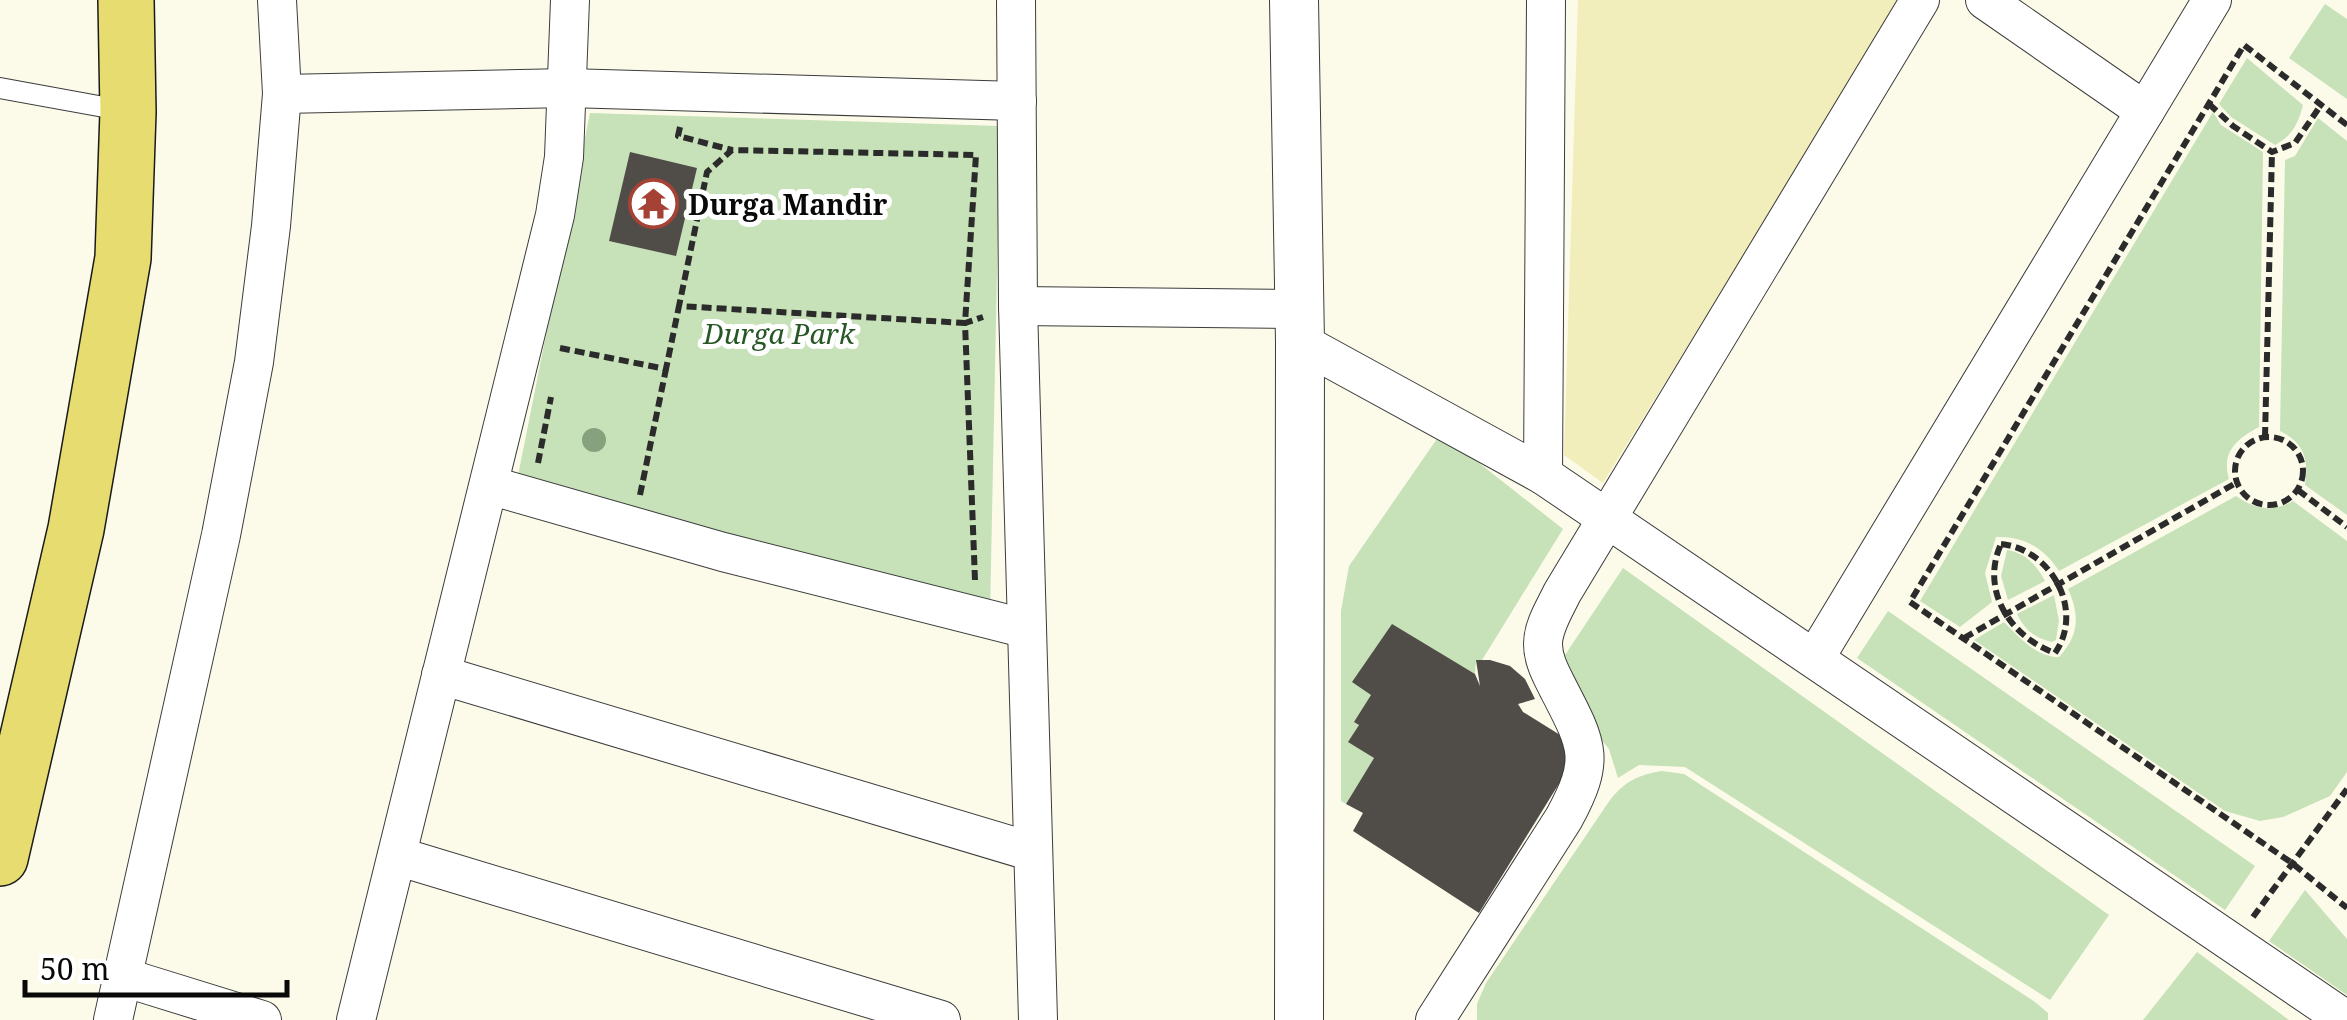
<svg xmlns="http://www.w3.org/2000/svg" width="2347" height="1020" viewBox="0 0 2347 1020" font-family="'Noto Serif',serif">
<rect width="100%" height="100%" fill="#fcfbe9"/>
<g fill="#c7e1b8">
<path d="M2325,4L2347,19V99L2289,58Z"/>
<path d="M2247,58L2303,105C2298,124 2292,136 2275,145L2231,117L2219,104Z"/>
<path d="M2213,112L2221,125L2263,152L2259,427C2237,439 2221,451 2229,479L2059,571C2044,548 2024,536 1996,537L1985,573L1992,602L1960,627L1920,601Z"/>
<path d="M590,113L1000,126L990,613L517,481Z"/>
<path d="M2318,118L2347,141V515L2305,485C2309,459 2304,443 2280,431L2285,160L2295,156Z"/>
<path d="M1441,433L1563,529L1482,660L1476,661L1475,674L1392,625L1353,682L1371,695L1355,722L1359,725L1349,742L1374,758L1346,804L1341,801V611L1349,566Z"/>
<path d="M2236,496C2255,509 2272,513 2293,501L2347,541V772L2330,796L2283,817L2260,821L2225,811L1974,640L2004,622C2019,637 2036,657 2059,657C2079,636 2080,615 2068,589Z"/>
<path d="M2007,550C2025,553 2037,565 2045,581L2008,600L2001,576Z"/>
<path d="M1623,568L2109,915L2050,1000L1685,767L1639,765L1618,778L1609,749L1592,728L1563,658Z"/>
<path d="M2054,595L2059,621L2056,640L2052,642C2033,637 2026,631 2017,614Z"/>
<path d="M1888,611L2255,866L2225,910L1857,658Z"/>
<path d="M1662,771L1684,774L2035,1002L2048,1013V1020H1477V1004L1486,983L1610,800C1625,781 1638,775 1662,771Z"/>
<path d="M2305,890L2347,939V995L2269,941Z"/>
<path d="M2197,952L2289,1020H2143Z"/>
</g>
<path fill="#f1eebb" d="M1578,0H1901L1603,483L1564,455Z"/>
<g fill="#504c47">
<path d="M630,152L697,168L676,256L609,241Z"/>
<path d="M1392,624L1475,674L1480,686L1476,660H1490L1510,666L1525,679L1535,699L1518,704L1523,712L1581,748L1479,913L1353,831L1363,813L1346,804L1374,758L1348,742L1359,725L1354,722L1371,695L1352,682Z"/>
</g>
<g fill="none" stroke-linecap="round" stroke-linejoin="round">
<defs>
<path id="service" d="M0,88L126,111"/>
<g id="minor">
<path d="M1016,0L1018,306L1038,1020"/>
<path d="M1985,0L2145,111"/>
<path d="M282,94L568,88L1017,101"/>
<path d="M1018,306L1297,309"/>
<path d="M1300,342L1543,475L1546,0"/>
<path d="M1543,475L2346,1020"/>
<path d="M489,485L723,552L1027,629"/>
<path d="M1815,658L2212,0"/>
<path d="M441,675L1033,852"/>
<path d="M397,856L941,1020"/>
<path d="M123,977L262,1020"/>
<path d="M113,1020L221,535L254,362L271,226L282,94L277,0"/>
<path d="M356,1020L555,215L564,157L570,0"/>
<path d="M1435,1020L1564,818C1596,759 1588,746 1558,688C1551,674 1543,660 1543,644C1543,626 1555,608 1562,593L1920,0"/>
</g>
<path id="tertiary" d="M1294,0L1300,342L1299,1020"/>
<path id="primary" d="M0,858L76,529L123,258L128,112L126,0"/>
</defs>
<use href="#service" stroke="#3c3c3c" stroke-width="22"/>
<use href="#minor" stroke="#3c3c3c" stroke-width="40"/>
<use href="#tertiary" stroke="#3c3c3c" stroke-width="50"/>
<use href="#primary" stroke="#1a1a1a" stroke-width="58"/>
<g stroke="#2b2b2b" stroke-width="6" stroke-dasharray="10 5" stroke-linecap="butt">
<path d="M2209,104L2233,126L2272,152L2295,143L2321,105"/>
<path d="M2347,125L2244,45L1910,602L2292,863L2347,908"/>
<path d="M680,127L678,136L732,150"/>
<path d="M560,348L666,369L679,306L965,323L976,155L732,150L707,172L679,306"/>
<circle cx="2269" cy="471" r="34"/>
<path d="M2265,437L2272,152"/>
<path d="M538,463L551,397"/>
<path d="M2298,490L2347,527"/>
<path d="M640,495L666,369"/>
<path d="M2001,544C2051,549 2085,610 2055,653C2010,637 1980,590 2001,544Z"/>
<path d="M975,580L965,323L983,317"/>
<path d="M1964,638L2236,483"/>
<path d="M2253,917L2347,789"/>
</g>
<use href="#service" stroke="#fff" stroke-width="20"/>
<use href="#minor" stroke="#fff" stroke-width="38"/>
<use href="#tertiary" stroke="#fff" stroke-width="48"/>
<use href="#primary" stroke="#e6dc6f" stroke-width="55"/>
</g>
<circle fill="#86a17d" cx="594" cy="440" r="12"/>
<defs>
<symbol id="temple-ring" viewBox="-11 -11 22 22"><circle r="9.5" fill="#fff" stroke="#a54235" stroke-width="1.5"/><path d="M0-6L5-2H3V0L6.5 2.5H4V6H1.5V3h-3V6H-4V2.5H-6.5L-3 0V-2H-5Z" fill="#a54235"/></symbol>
</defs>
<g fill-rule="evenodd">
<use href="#temple-ring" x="626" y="176" width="55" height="55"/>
</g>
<g text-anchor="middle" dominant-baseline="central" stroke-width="10" stroke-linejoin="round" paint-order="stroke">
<g font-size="28" font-weight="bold" fill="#090909" stroke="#fff" text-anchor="start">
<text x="688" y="204">Durga Mandir</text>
</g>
<g font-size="28" font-style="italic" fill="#265724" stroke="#fff">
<text x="779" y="333">Durga Park</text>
</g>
</g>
<path d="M25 980v15h262v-15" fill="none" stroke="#090909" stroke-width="5"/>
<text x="40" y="980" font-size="30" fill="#090909" stroke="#ffffff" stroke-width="8" paint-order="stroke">50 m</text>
</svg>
